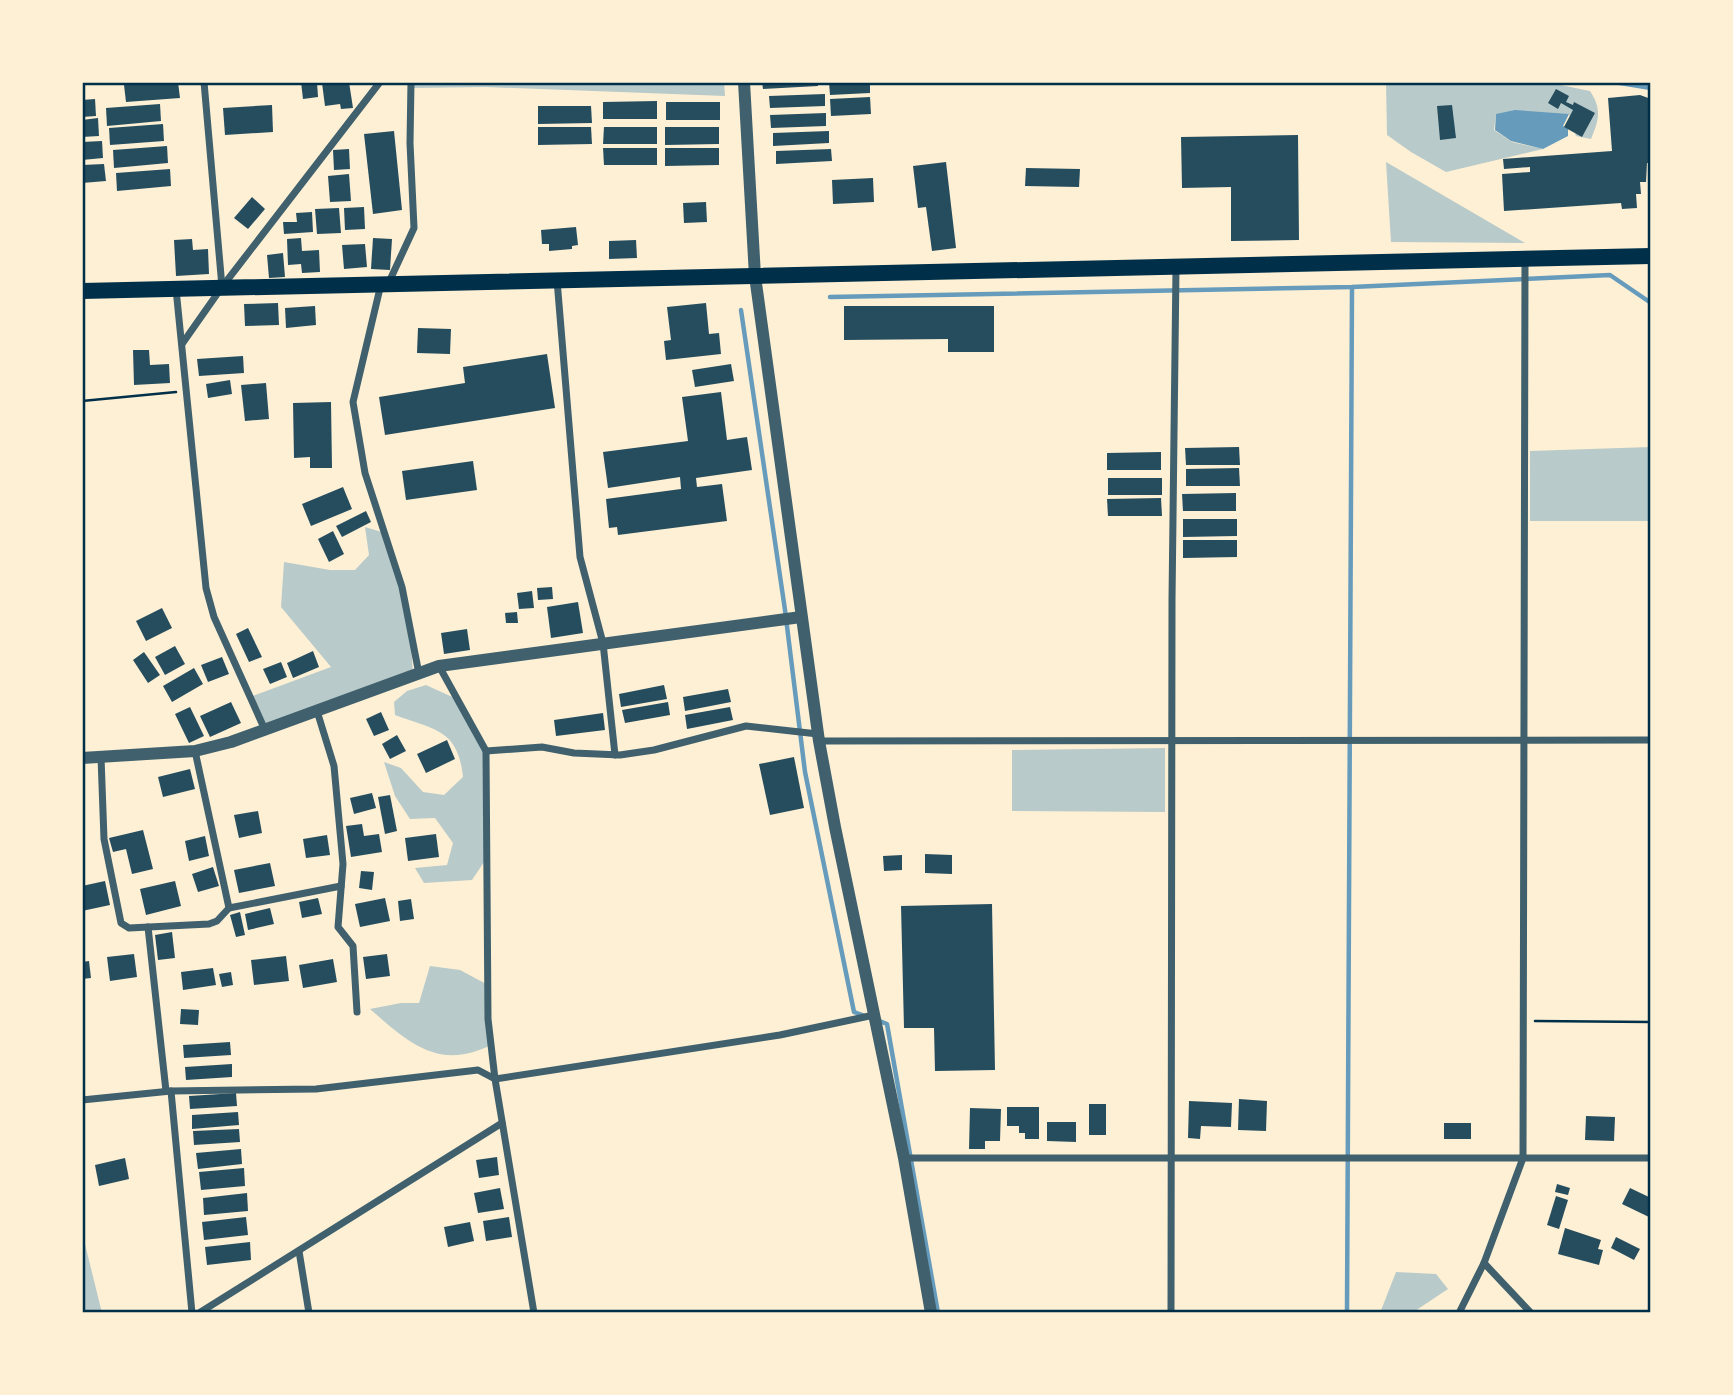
<svg xmlns="http://www.w3.org/2000/svg" width="1733" height="1395" viewBox="0 0 1733 1395" font-family="Helvetica,sans-serif">
<rect width="100%" height="100%" fill="#fdf0d5"/>
<g fill="#b9caca">
<path d="M410,82H724L725,96L485,87L412,88Z"/>
<path d="M1386,82H1546L1590,91C1602,109 1599,120 1591,139L1576,136L1569,114H1496L1494,130L1512,142L1543,149L1446,172L1411,152L1387,135Z"/>
<path d="M1386,162L1525,243L1391,242Z"/>
<path d="M1651,447V521H1530V451Z"/>
<path d="M365,527L385,533L410,627L413,676L265,730L250,697L331,667L281,607L284,562L330,570H355L369,555Z"/>
<path d="M426,685L459,700L486,751V859L472,880L424,883L415,868L447,865L453,843L435,818L410,819L395,796L384,762L401,768L423,792L444,795L463,777C458,729 435,730 395,715L394,702L407,691Z"/>
<path d="M1165,748V812L1012,811V750Z"/>
<path d="M430,966L460,970L488,985L491,1045C439,1071 409,1043 370,1009L401,1003H419Z"/>
<path d="M82,1231L84,1240L102,1313H82Z"/>
<path d="M1396,1272L1436,1274L1448,1289L1412,1313H1380Z"/>
</g>
<path fill="#669bbc" d="M1515,110L1569,114L1563,126L1568,129V136L1543,149L1511,141L1495,130L1496,114Z"/>
<g fill="none" stroke-linecap="round" stroke-linejoin="round">
<g stroke="#669bbc" stroke-width="4.5">
<path d="M1614,82L1651,88"/>
<path d="M830,297L1352,287L1610,275L1651,303"/>
<path d="M741,310L785,610L805,772L854,1012L865,1016"/>
<path d="M877,1020L887,1024L938,1313"/>
<path d="M1347,1313L1352,287"/>
</g>
</g>
<g fill="#264d5e">
<path d="M159,82H178L180,98L126,102L124,85Z"/>
<path d="M301,82H317L318,97L303,99Z"/>
<path d="M349,82L353,108L341,109L340,104L325,106L322,83Z"/>
<path d="M762,82H818V86L763,89Z"/>
<path d="M829,82H870V93L830,95Z"/>
<path d="M1556,89L1569,96L1566,102L1573,105L1574,102L1595,113L1582,137L1564,127L1573,110L1561,103L1558,109L1548,103Z"/>
<path d="M825,94V106L770,108L769,96Z"/>
<path d="M1640,95L1651,99V163H1647L1646,182H1640L1641,194H1636L1637,208L1622,209L1621,203L1504,211L1502,174L1530,172V167L1504,169L1503,159L1612,151L1608,98Z"/>
<path d="M870,97L871,114L831,116L830,99Z"/>
<path d="M95,99L96,116L82,117V100Z"/>
<path d="M657,101V119H603V102Z"/>
<rect x="666" y="102" width="54" height="18"/>
<path d="M160,104L161,121L107,126L106,108Z"/>
<path d="M272,105L273,132L225,135L223,108Z"/>
<path d="M1452,105L1456,138L1440,140L1437,106Z"/>
<path d="M538,106H591L592,123L538,124Z"/>
<path d="M826,113V126L771,128L770,115Z"/>
<path d="M98,118L99,136L82,137V120Z"/>
<path d="M163,124L164,141L110,145L109,128Z"/>
<path d="M538,127H591L592,144L538,145Z"/>
<path d="M604,127H657V144H603Z"/>
<path d="M665,127H719V144L665,145Z"/>
<path d="M394,131L402,210L373,214L364,134Z"/>
<path d="M829,131V143L773,146V133Z"/>
<path d="M1298,135L1299,240L1231,241V187L1182,188L1181,137Z"/>
<path d="M102,141L103,158L82,160V142Z"/>
<path d="M167,146L168,163L114,168L113,150Z"/>
<path d="M603,148H657V165H604Z"/>
<path d="M665,148H719V165L665,166Z"/>
<path d="M349,149L350,169L334,170L333,150Z"/>
<path d="M831,149L832,161L776,164V151Z"/>
<path d="M946,162L956,248L932,251L926,207L918,208L913,166Z"/>
<path d="M104,164L106,181L82,183V165Z"/>
<path d="M1026,168L1080,169L1079,187L1025,186Z"/>
<path d="M170,169L171,186L117,191L116,173Z"/>
<path d="M349,174L351,201L330,202L328,176Z"/>
<path d="M873,178L874,202L833,204L832,180Z"/>
<path d="M252,197L265,209L248,229L234,218Z"/>
<path d="M706,202L707,222L684,223L683,203Z"/>
<path d="M364,207L365,229L345,230L344,208Z"/>
<path d="M339,208L341,233L317,234L315,209Z"/>
<path d="M312,212L313,232L284,234L283,222H297L296,213Z"/>
<path d="M576,227L578,245L572,246V249L549,251V244H542L541,230Z"/>
<path d="M301,238L302,251L319,250L320,272L302,273L301,264L288,265L287,239Z"/>
<path d="M373,238L392,239L390,270L371,269Z"/>
<path d="M192,239L193,250L208,249L209,274L176,276L174,240Z"/>
<path d="M636,240L637,258L609,259V241Z"/>
<path d="M365,244L367,267L344,269L342,245Z"/>
<path d="M283,253L285,277L269,278L267,255Z"/>
<path d="M278,303L279,325L245,326L244,304Z"/>
<path d="M706,303L709,334L719,333L721,354L666,360L664,341L671,340L667,307Z"/>
<path d="M315,306L316,325L286,328L285,308Z"/>
<path d="M844,306H994V352H948V339L844,340Z"/>
<path d="M418,328L451,329L450,354L417,353Z"/>
<path d="M133,350H149L150,365L169,364L170,383L134,385Z"/>
<path d="M547,354L555,408L385,435L379,397L465,383L463,367Z"/>
<path d="M243,356L244,373L199,376L197,359Z"/>
<path d="M731,364L734,381L695,387L692,370Z"/>
<path d="M230,380L232,394L208,398L206,384Z"/>
<path d="M266,383L269,419L245,421L241,385Z"/>
<path d="M721,392L727,440L747,437L752,470L696,478L697,487L722,484L727,521L618,535L617,527L609,528L606,499L681,489L680,477L608,488L603,452L688,441L682,397Z"/>
<path d="M331,402L332,468H310V457L294,458L293,403Z"/>
<path d="M1239,447L1240,465H1186L1185,448Z"/>
<path d="M1161,452V470H1107V453Z"/>
<path d="M473,461L477,490L406,500L402,471Z"/>
<path d="M1239,468L1240,486H1186V469Z"/>
<rect x="1108" y="478" width="54" height="17"/>
<path d="M343,487L352,509L311,526L302,504Z"/>
<path d="M1236,493V511H1183L1182,494Z"/>
<path d="M1161,498L1162,516H1108L1107,499Z"/>
<path d="M366,511L371,522L342,537L336,526Z"/>
<path d="M1183,519H1237V536L1183,537Z"/>
<path d="M333,531L344,554L329,562L318,539Z"/>
<path d="M1183,540H1237V557L1183,558Z"/>
<path d="M552,587L553,599L538,600L537,588Z"/>
<path d="M532,591L534,608L519,609L517,593Z"/>
<path d="M578,602L583,633L551,638L547,607Z"/>
<path d="M162,608L172,628L146,641L136,621Z"/>
<path d="M517,612L518,623H506L505,613Z"/>
<path d="M248,628L262,657L249,662L236,634Z"/>
<path d="M467,629L470,650L444,654L441,633Z"/>
<path d="M175,646L185,664L165,675L155,657Z"/>
<path d="M313,651L319,667L293,678L287,663Z"/>
<path d="M144,652L160,675L148,683L133,660Z"/>
<path d="M222,657L229,674L208,682L201,665Z"/>
<path d="M281,662L287,677L270,684L263,669Z"/>
<path d="M194,668L203,684L172,702L163,686Z"/>
<path d="M664,685L667,699L621,707L619,694Z"/>
<path d="M728,689L731,702L685,711L683,697Z"/>
<path d="M231,702L241,723L210,737L200,716Z"/>
<path d="M668,702L670,715L625,723L622,710Z"/>
<path d="M190,707L204,736L189,743L175,714Z"/>
<path d="M730,707L733,720L687,729L685,715Z"/>
<path d="M381,712L389,730L374,736L366,719Z"/>
<path d="M603,713L605,730L556,736L554,720Z"/>
<path d="M397,735L406,751L390,759L382,744Z"/>
<path d="M447,740L455,759L426,773L417,754Z"/>
<path d="M794,757L804,808L770,815L759,764Z"/>
<path d="M190,769L195,789L163,797L158,777Z"/>
<path d="M372,793L376,808L354,814L350,798Z"/>
<path d="M390,795L397,831L385,834L378,797Z"/>
<path d="M258,811L262,833L239,838L234,815Z"/>
<path d="M362,824L364,836L379,834L382,852L351,857L346,826Z"/>
<path d="M143,830L153,869L132,874L126,849L113,852L109,838Z"/>
<path d="M436,834L439,857L408,861L405,838Z"/>
<path d="M327,835L330,855L306,858L303,839Z"/>
<path d="M205,836L209,856L189,861L185,841Z"/>
<path d="M925,854L952,855V874L925,873Z"/>
<path d="M902,855V870L884,871L883,856Z"/>
<path d="M270,863L275,886L239,893L234,870Z"/>
<path d="M213,867L219,886L198,892L192,874Z"/>
<path d="M361,871L374,872L372,890L359,888Z"/>
<path d="M105,881L110,905L82,911V886Z"/>
<path d="M175,881L181,906L146,915L140,889Z"/>
<path d="M318,898L322,914L302,918L299,902Z"/>
<path d="M385,898L390,921L360,927L355,904Z"/>
<path d="M411,899L414,919L400,921L398,901Z"/>
<path d="M992,904L995,1070L935,1071L934,1028H904L901,906Z"/>
<path d="M270,908L274,924L248,930L245,914Z"/>
<path d="M240,912L245,935L236,937L230,915Z"/>
<path d="M172,932L175,958L158,960L155,935Z"/>
<path d="M134,954L137,977L110,981L107,957Z"/>
<path d="M387,954L390,976L366,979L363,957Z"/>
<path d="M286,956L289,981L254,985L251,960Z"/>
<path d="M333,959L337,982L303,988L299,965Z"/>
<path d="M89,961L91,978L82,979V962Z"/>
<path d="M213,968L216,985L183,990L181,972Z"/>
<path d="M231,972L233,985L222,987L219,974Z"/>
<path d="M181,1009L199,1010L198,1025L180,1024Z"/>
<path d="M230,1042L231,1055L184,1058L183,1045Z"/>
<path d="M232,1064V1077L186,1080L185,1067Z"/>
<path d="M236,1093L237,1106L190,1109L189,1096Z"/>
<path d="M1239,1099L1267,1101L1266,1131L1238,1130Z"/>
<path d="M1189,1101L1232,1103L1231,1127L1201,1126L1200,1139L1188,1138Z"/>
<rect x="1089" y="1104" width="17" height="31"/>
<path d="M1007,1107H1039V1139H1025V1133H1019V1126H1007Z"/>
<path d="M970,1108L1001,1109L1000,1141H985V1149H969Z"/>
<path d="M238,1112L239,1125L192,1129V1115Z"/>
<path d="M1586,1116L1615,1117L1614,1141L1585,1140Z"/>
<path d="M1047,1122H1076V1142L1047,1141Z"/>
<rect x="1444" y="1123" width="27" height="16"/>
<path d="M239,1129L240,1142L194,1145L193,1131Z"/>
<path d="M241,1149L242,1164L198,1169L196,1153Z"/>
<path d="M497,1157L499,1175L479,1178L476,1160Z"/>
<path d="M125,1158L129,1179L99,1186L95,1165Z"/>
<path d="M244,1168L245,1186L201,1190L199,1172Z"/>
<path d="M1557,1184L1570,1188L1568,1195L1555,1192Z"/>
<path d="M500,1188L504,1209L478,1213L474,1193Z"/>
<path d="M1630,1188L1651,1198V1218L1622,1204Z"/>
<path d="M247,1193L248,1211L204,1215L203,1198Z"/>
<path d="M1556,1196L1568,1200L1559,1229L1547,1225Z"/>
<path d="M246,1217L248,1235L204,1240L202,1222Z"/>
<path d="M509,1217L512,1237L486,1241L483,1221Z"/>
<path d="M470,1222L474,1241L448,1247L444,1227Z"/>
<path d="M1565,1228L1601,1240L1598,1249L1603,1250L1599,1265L1558,1254Z"/>
<path d="M1616,1237L1640,1249L1634,1260L1611,1248Z"/>
<path d="M250,1242L251,1260L207,1265L205,1247Z"/>
</g>
<g fill="none" stroke-linecap="round" stroke-linejoin="round">
<g stroke="#003049" stroke-width="2.5">
<path d="M82,401L176,392"/>
<path d="M1535,1021L1651,1022"/>
</g>
<g stroke="#3f606c" stroke-width="7">
<path d="M204,82L222,287"/>
<path d="M1525,260L1523,1158L1484,1263L1531,1313"/>
<path d="M557,280L580,557L603,643L615,755"/>
<path d="M389,282L414,228L410,143L411,82"/>
<path d="M381,284L353,402L365,473L402,587L419,674"/>
<path d="M176,289L206,588L214,617L265,730"/>
<path d="M182,344L222,287L380,82"/>
<path d="M439,666L486,751L542,747L574,753L620,755L654,750L746,726L818,734"/>
<path d="M317,711L334,766L343,864L338,927L353,946L357,1012"/>
<path d="M819,741L1651,740"/>
<path d="M195,751L229,908L341,886"/>
<path d="M486,751L488,1019L495,1079L534,1313"/>
<path d="M101,757L104,839L121,923L129,928L209,924L217,921L229,908"/>
<path d="M148,927L166,1091"/>
<path d="M171,1091L192,1313"/>
<path d="M82,1100L171,1091L316,1089L478,1070L495,1079L780,1035L874,1015"/>
<path d="M904,1158H1651"/>
<path d="M299,1251L309,1313"/>
<path d="M199,1313L502,1123"/>
<path d="M1171,1313L1172,600L1176,268"/>
<path d="M1459,1313L1484,1263"/>
</g>
<g stroke="#3f606c" stroke-width="12">
<path d="M744,82L755,276L819,741L835,827L904,1158L931,1313"/>
<path d="M82,758L195,751L231,742L439,666L801,617"/>
</g>
<path stroke="#003049" stroke-width="16" d="M82,291L1651,256"/>
</g>
<rect width="1733" height="1395" fill="none" stroke="#fdf0d5" stroke-width="168"/>
<rect x="84" y="84" width="1565" height="1227" fill="none" stroke="#003049" stroke-width="2.5"/>
</svg>
